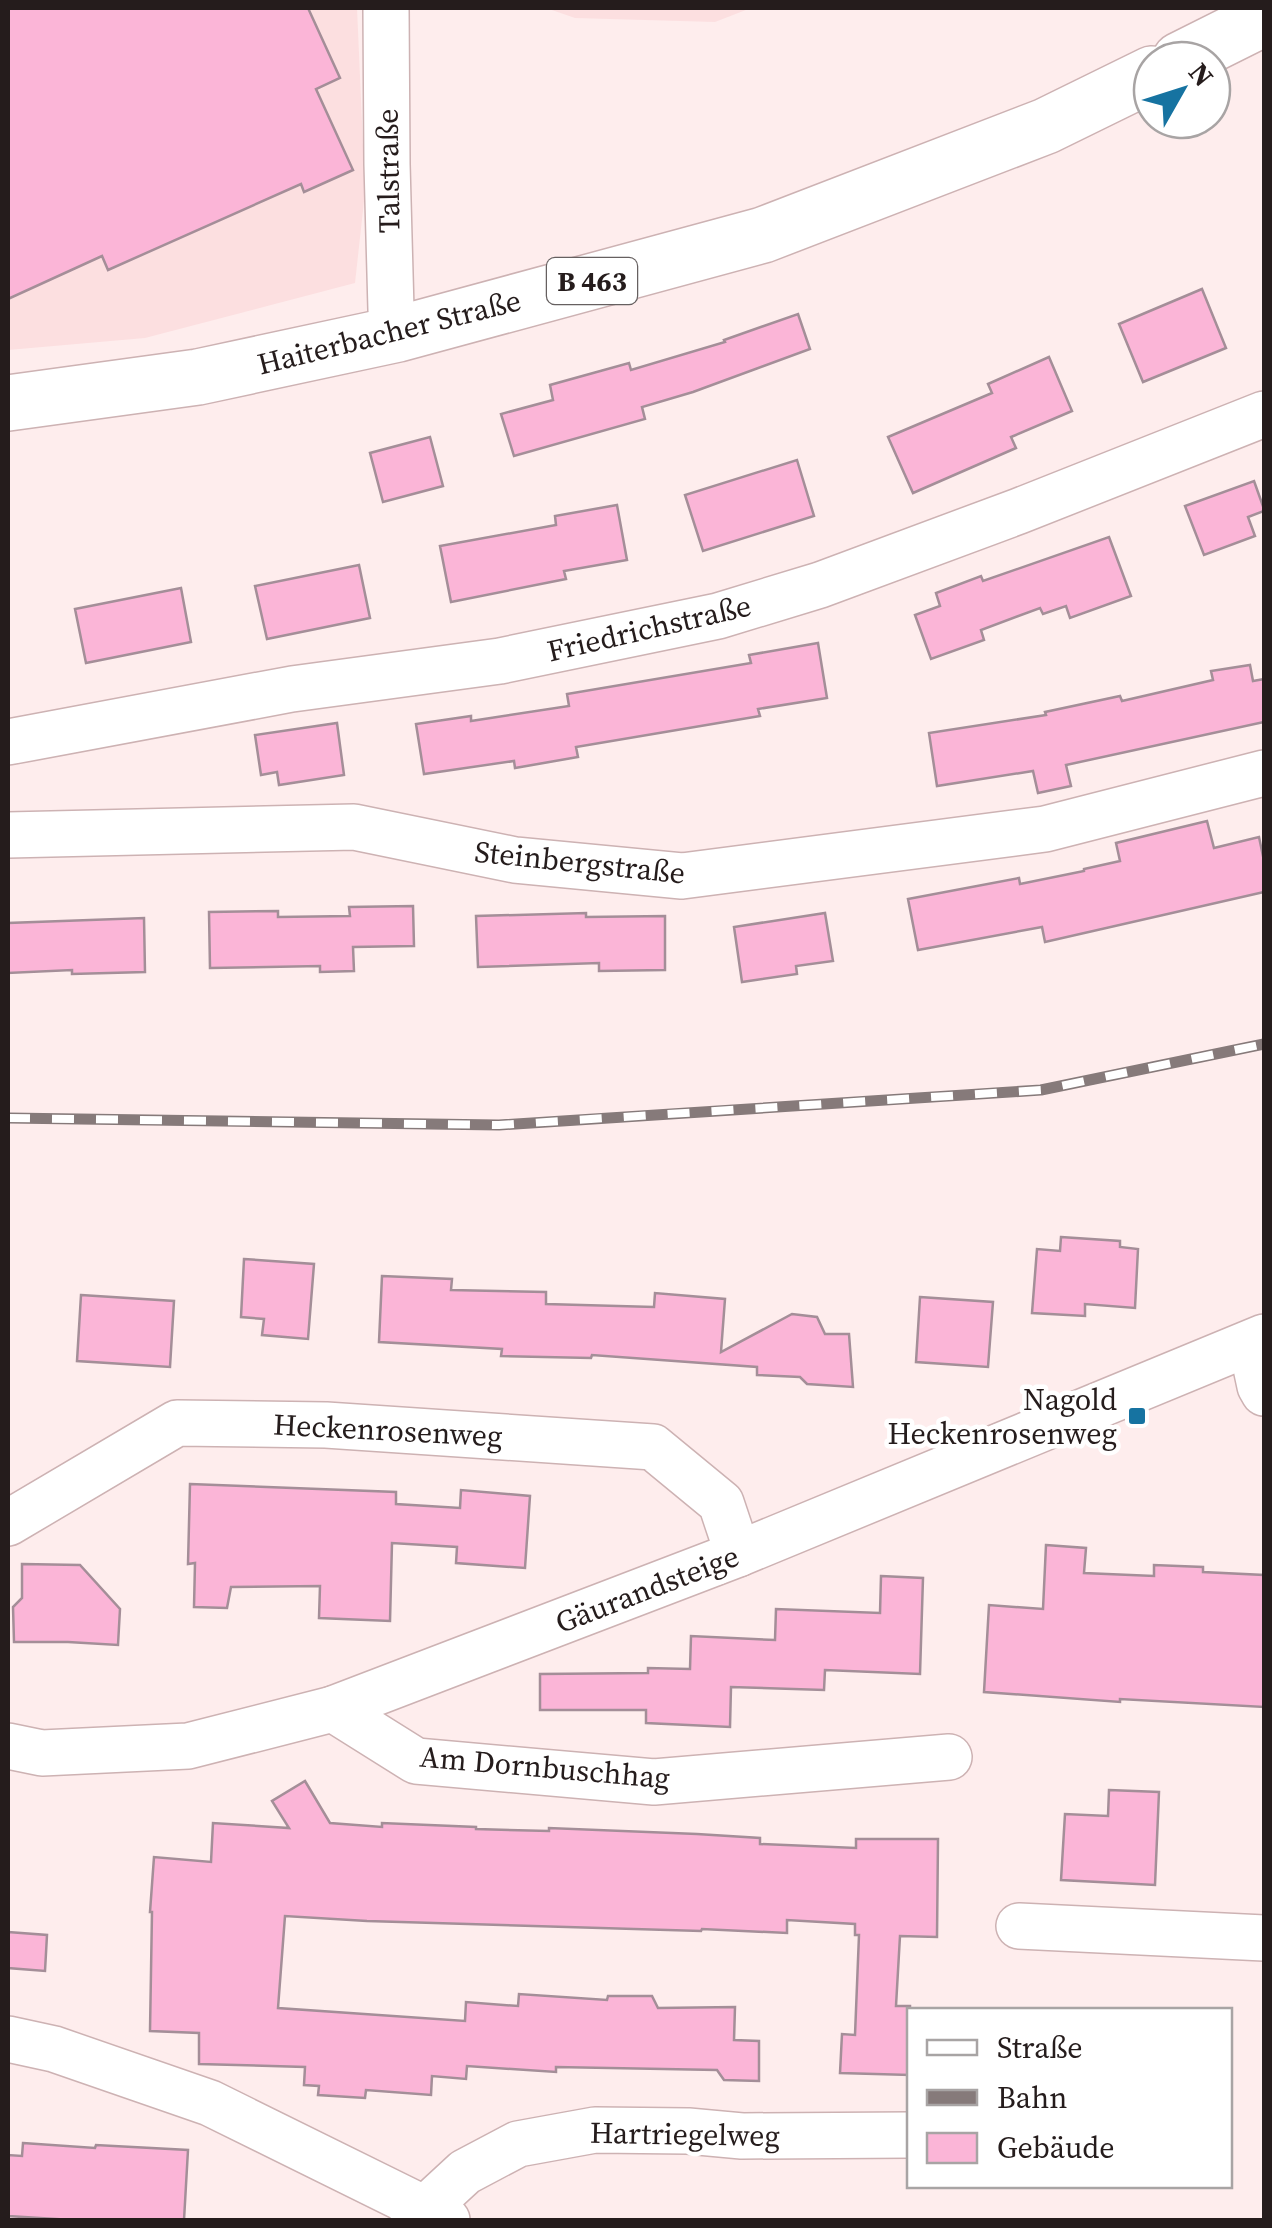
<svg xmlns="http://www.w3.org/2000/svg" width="1272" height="2228" viewBox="0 0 1272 2228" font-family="'Source Serif 4',serif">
<rect width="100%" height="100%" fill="#feeded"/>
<g fill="#fcdfe0">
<path d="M8,8H357L365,192L355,283L145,338L8,350Z"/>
<path d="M546,8H751L715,22L575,18Z"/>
</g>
<g fill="#fbb5d7" stroke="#a48e98" stroke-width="2.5">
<path d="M8,8H308L340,78L316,89L353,170L304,192L301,184L108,270L102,256L8,299Z"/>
<path d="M1202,289L1226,348L1143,382L1119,324Z"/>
<path d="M798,314L810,349L693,392L642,407L645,419L514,456L501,414L553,400L550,385L629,363L631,370L725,342L724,340Z"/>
<path d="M1049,357L1072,411L1011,437L1016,448L913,493L888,437L992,393L988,384Z"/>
<path d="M430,437L443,486L383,502L370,453Z"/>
<path d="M797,460L814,516L703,551L685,495Z"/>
<path d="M1254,481L1264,509V511L1248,517L1255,536L1204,555L1185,506Z"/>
<path d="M617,505L627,560L564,571L566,579L451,602L440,546L556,525L555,516Z"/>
<path d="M1109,537L1131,596L1070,618L1066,606L1043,614L1040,608L981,630L984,640L931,659L915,615L940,606L936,593L981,576L983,581Z"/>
<path d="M359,565L370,618L267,639L255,586Z"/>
<path d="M181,588L191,642L86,663L75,609Z"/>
<path d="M818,643L827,698L758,709L760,716L576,747L578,757L515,768L514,761L424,774L416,724L471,716V721L569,706L567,694L751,663L749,655Z"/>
<path d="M1250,665L1253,681L1264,679V722L1066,765L1071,786L1038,793L1033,771L937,786L929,733L1046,715L1045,712L1120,696L1122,701L1213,680L1211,671Z"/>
<path d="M337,723L344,775L279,785L277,772L261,775L255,735Z"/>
<path d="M1207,821L1214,848L1259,837L1264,861V892L1045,942L1042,927L918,950L908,899L1019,878L1020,884L1084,871V869L1120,861L1116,843Z"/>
<path d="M413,906L414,946L353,947L354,971L320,972V966L210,968L209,912L278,911V917L350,916L349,907Z"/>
<path d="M586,913V917L665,916V970L599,971V963L478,967L476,916Z"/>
<path d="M825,913L833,961L796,966L797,974L742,982L734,927Z"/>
<path d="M144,918L145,972L72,974V970L8,973V923Z"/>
<path d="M1061,1237L1120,1241V1247L1138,1249L1135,1308L1085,1304V1316L1032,1313L1037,1249L1060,1251Z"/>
<path d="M244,1259L314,1264L308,1339L262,1335L264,1319L241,1317Z"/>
<path d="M382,1276L452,1279L451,1290L546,1292V1304L654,1307L655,1293L725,1299L721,1352L792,1314L817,1317L825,1334H849L853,1387L807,1384L800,1377L757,1375V1367L592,1355L591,1358L501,1356L502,1349L379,1342Z"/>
<path d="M81,1295L174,1301L170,1367L77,1361Z"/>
<path d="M920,1297L993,1302L988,1367L916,1362Z"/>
<path d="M190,1484L396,1492V1504L460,1508L461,1490L530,1496L525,1568L456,1563L457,1547L392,1543L390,1621L319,1618L320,1586L231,1587L227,1608L194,1607L195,1563L188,1564Z"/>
<path d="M1046,1545L1086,1548L1084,1573L1154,1576V1565L1203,1567V1572L1264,1575V1707L1120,1699V1702L984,1692L989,1605L1043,1609Z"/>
<path d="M22,1564L80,1565L120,1609L118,1645L68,1642H14L13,1607L22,1598Z"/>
<path d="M881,1576L923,1578L920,1674L825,1670L824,1690L731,1687L730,1727L646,1723V1710H540V1674L648,1673V1668L690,1669L691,1636L775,1640L776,1609L880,1613Z"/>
<path d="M305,1781L330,1823L382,1827V1823L476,1827V1829L549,1831V1828L697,1834L760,1838V1844L856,1848V1839H938L937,1937L900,1936L896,2006H910V2075L840,2073L842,2034L855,2035L859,1935H855V1924L787,1920V1933L702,1929L701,1931L367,1921L285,1916L278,2008L465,2021L466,2002L518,2006L519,1994L607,2000L608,1996H652L658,2008L735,2007L734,2040L759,2041V2081L724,2080L717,2070L556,2067V2072L467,2066L466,2079L432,2076L431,2095L366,2090L365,2098L318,2095L319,2086L304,2085L305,2067L199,2064V2033L150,2031L152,1912H150L154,1857L211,1862L213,1823L289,1828L272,1801Z"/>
<path d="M1109,1790L1159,1792L1155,1885L1061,1880L1065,1814L1108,1816Z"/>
<path d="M8,1932L47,1935L45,1971L8,1968Z"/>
<path d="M23,2143L95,2148L96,2145L188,2150L184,2220H72L8,2216V2155L22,2156Z"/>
</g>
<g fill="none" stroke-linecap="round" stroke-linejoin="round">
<defs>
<g id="minor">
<path d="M386,8L387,164L391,310L398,334"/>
<path d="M8,742L292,689L500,661L718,616L820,585L1019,511L1264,414"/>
<path d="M8,835L354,827L515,860L682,876L1045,829L1264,773"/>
<path d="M1251,1344L1260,1386L1264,1393"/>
<path d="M8,1523L177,1423L326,1425L653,1447L721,1503L738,1554"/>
<path d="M333,1709L416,1761L654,1782L949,1757"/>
<path d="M8,1746L42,1753L188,1746L333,1709L738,1554L1264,1337"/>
<path d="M1019,1926L1264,1938"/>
<path d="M8,2039L54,2049L210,2103L447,2220"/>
<path d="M413,2220L465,2172L518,2144L595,2130L688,2131L742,2136L910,2135"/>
</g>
<g id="major">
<path d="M1180,60L1264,18"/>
<path d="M8,403L198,377L398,334L763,235L1046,126L1152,74"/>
</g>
</defs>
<use href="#minor" stroke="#cdb2b3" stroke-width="48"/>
<use href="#major" stroke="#cdb2b3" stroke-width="58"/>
<use href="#minor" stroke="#fff" stroke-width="45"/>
<use href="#major" stroke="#fff" stroke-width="55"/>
<defs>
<path id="rail" d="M8,1118L499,1125L1041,1090L1264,1044"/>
</defs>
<use href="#rail" stroke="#867a7a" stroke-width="11"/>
<use href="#rail" stroke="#fff" stroke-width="8" stroke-dasharray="22" stroke-linecap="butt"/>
</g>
<rect fill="#1673a1" stroke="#fff" stroke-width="4" x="1127" y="1406" width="20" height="20" rx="5"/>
<g text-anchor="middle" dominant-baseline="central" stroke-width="9" stroke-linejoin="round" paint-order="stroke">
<rect fill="#fff" stroke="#666060" stroke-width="2.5" x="547" y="258" width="90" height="46" rx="8"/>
<g font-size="28" font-weight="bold" fill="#251c1c">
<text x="592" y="281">B 463</text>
</g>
<g font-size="30" fill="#251c1c" stroke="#fff">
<text transform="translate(388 171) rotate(-91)">Talstraße</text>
<text transform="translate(389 332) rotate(-14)">Haiterbacher Straße</text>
<text transform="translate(649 628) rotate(-13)">Friedrichstraße</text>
<text transform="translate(580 862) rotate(6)">Steinbergstraße</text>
<text transform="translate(388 1430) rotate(3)">Heckenrosenweg</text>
<text transform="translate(647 1589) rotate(-21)">Gäurandsteige</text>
<text transform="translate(545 1767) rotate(5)">Am Dornbuschhag</text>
<text transform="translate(685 2134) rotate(1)">Hartriegelweg</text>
</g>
<g font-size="30" fill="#251c1c" stroke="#fff" text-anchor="end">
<text x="1117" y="1399">Nagold<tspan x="1117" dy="34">Heckenrosenweg</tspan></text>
</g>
</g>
<rect width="1272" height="2228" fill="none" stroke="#251c1c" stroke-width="20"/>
<rect x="907" y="2008" width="325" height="180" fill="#ffffff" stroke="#a8a4a4" stroke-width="2.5"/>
<rect x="927" y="2040" width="50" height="15" fill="#ffffff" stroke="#a8a4a4" stroke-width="2.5"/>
<text x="997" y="2058" font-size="30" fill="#251c1c">Straße</text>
<rect x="927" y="2090" width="50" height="15" fill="#867a7a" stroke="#a8a4a4" stroke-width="2.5"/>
<text x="997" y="2108" font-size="30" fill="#251c1c">Bahn</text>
<rect x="927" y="2133" width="50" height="30" fill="#fbb5d7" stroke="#a8a4a4" stroke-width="2.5"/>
<text x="997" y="2158" font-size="30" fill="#251c1c">Gebäude</text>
<g transform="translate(1182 90) rotate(51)"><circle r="48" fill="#ffffff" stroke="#a8a4a4" stroke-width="2.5"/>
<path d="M0-8L18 38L0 25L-18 38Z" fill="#1673a1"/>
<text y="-15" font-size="28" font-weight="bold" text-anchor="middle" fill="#251c1c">N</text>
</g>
</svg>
